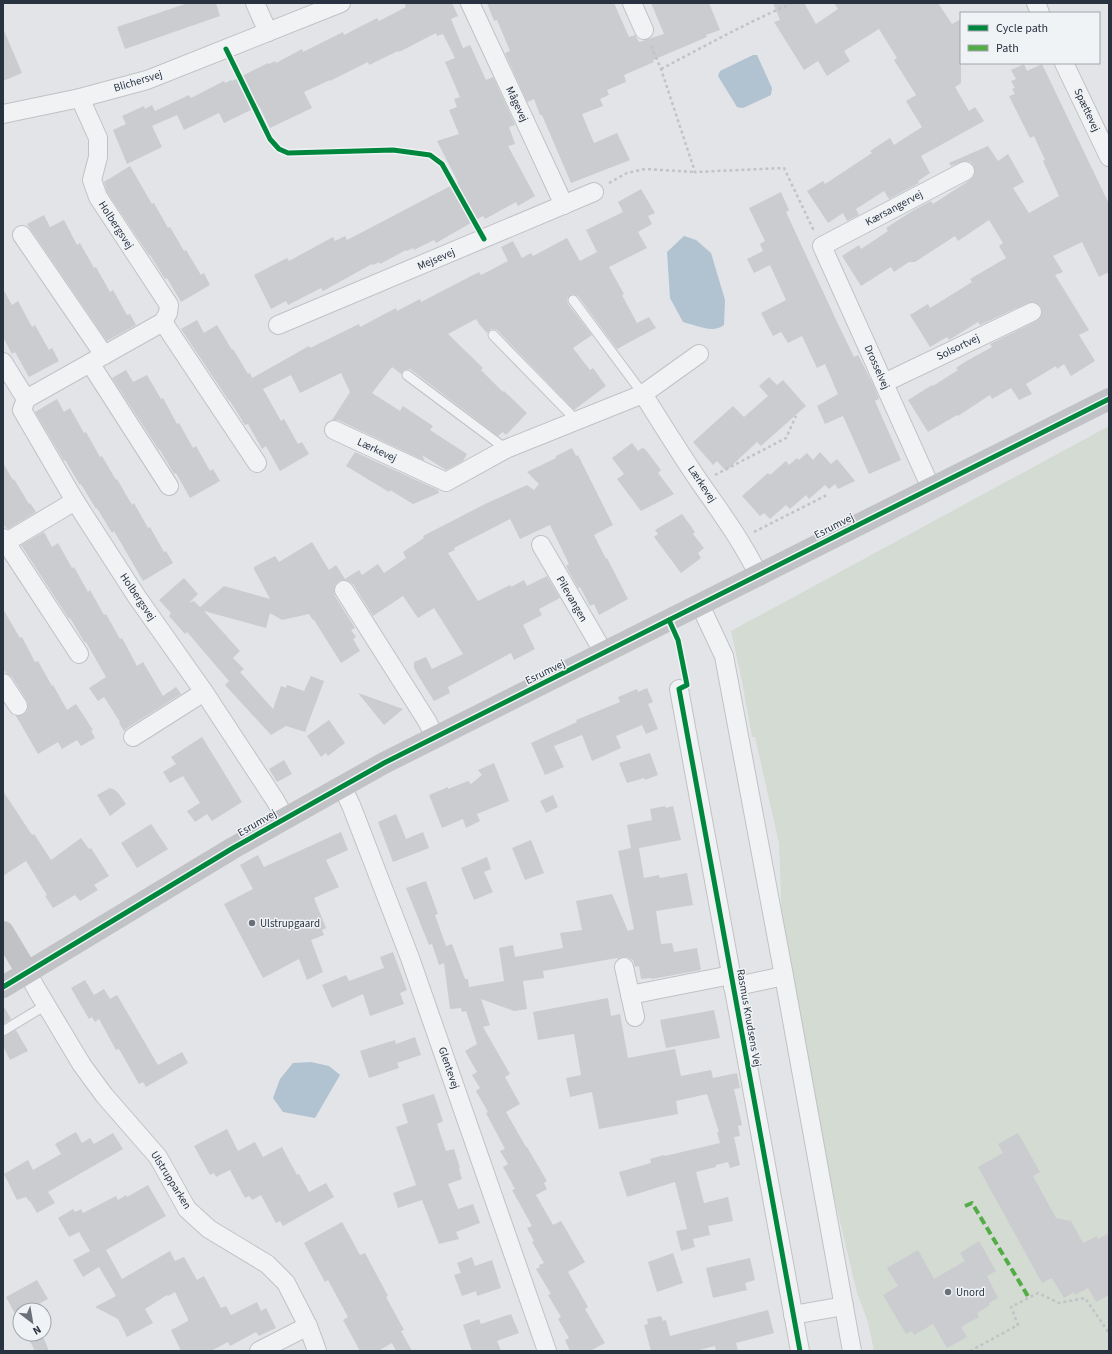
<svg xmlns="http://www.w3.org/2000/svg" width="1112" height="1354" viewBox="0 0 1112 1354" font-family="'Source Sans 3',sans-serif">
<rect width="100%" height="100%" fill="#e2e4e7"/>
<path fill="#d3dbd3" d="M1109,426V1351H874L868,1322L857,1293L828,1171L782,922L779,843L755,737H752L742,681L731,631Z"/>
<g fill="#b1c2d1">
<path d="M753,55H757L772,88L771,95L743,108L737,107L718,76L720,71Z"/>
<path d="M684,236L696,240L711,253L725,300L724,325C713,334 696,325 683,322L670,298L667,252Z"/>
<path d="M311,1062L329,1066L340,1075L315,1118L283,1112L273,1098L280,1079L293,1063Z"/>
</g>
<g fill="#cbcccf">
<path d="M188,3H216L220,16L125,49L117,27Z"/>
<path d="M404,3H452L458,16L451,19L463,48L470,45L486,80L493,77L512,118L515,125L509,127L515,144L508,146L535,196L518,206L516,202L485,219L483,216L436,243L434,240L414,250L413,248L407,251L406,250L380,264L379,262L373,265L372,264L323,291L321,288L288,305L286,301L271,309L254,275L287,258L289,261L333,237L335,241L345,236L347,240L458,182L437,141L459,134L449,110L457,107L454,99L460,97L445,62L455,58L443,34L437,36L436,33L399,52L398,51L369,65L368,62L330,81V80L304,92L312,108L270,128L259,106L224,123L219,113L184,130L177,115L152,126L162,147L127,164L113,130L126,124L122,116L144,106L145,109L152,105L155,111L189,95L191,98L224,81L225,83L231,80L232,81L268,63L269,64L275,61L276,63L302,49L303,52L343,32L344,35L377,18L379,21L406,7Z"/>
<path d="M487,3H614L629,37L635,35L639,42L664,34L651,3H709L720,30L706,35L707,37L653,60L654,62L624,75L626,82L607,90L609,95L600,99L603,106L582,114L594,143L617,133L630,160L571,183L542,115H540L534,99L527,102L505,53L510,51L497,20L494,21Z"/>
<path d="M773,3H804L816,24L838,9L834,3H938L952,24L961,19V83L955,87L969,111L975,107L984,121L921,156L930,173L918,181L919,183L889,199L884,191L856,209L859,215L847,221L843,213L828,223L807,191L823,181L825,184L872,153L870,151L890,138L894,145L922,127L906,101L916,95L894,60L897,58L879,29L844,51L850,61L827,76L818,61L804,70L774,22L780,20Z"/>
<path d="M3,28L22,73L3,81Z"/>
<path d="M1024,64L1027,71L1042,64L1109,204V272L1099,277L1082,242L1053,256L1063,272L1055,275L1089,330L1079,335L1095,361L1071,376L1064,364L1057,369L1056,366L1026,384L1032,394L1019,400L1011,388L992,399L990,395L958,416L957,415L928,432L908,400L932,385L933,386L958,370L956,368L963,363L992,347L990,344L1037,321L1040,318L1042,313L1041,307L1038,304L1033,302L1027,303L980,325L978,322L949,340L947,337L930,347L910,315L928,304L930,308L972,282L970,279L1006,258L999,246L1003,243L989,220L958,241L955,236L915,262H909L894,272L891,267L861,286L842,256L859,245L861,249L888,231L886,228L914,210L931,201L933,204L970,180L974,176L975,171L974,166L971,162L965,161L951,166L949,163L988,146L998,161L1008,154L1024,182L1013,188L1029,213L1059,196L1043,161L1045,160L1034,136L1030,138L1009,96L1015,94L1012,89L1015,88L1011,81L1016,79L1011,70Z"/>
<path d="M130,166L152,204L154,203L168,228L170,227L184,251L186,250L201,275L204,273L210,285L181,302L167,278L165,279L150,255H149L107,192L104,182Z"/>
<path d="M641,189L655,213L648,216L652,224L638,232L647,248L609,267L624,294L622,295L637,323L649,317L656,328L617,349L578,296L572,294L567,298L568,304L592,335L573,348L590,370L593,368L606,386L574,410L497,330L491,329L487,333L479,324L476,319L448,334L483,368L481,370L503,392L504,391L527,413L506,435L503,432L498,436L410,369L404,370L401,374L392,367L372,393L400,411L403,406L433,426L430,430L467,454L463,461L446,470L422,455L425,461L338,420H332L350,392L341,373L300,393L291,375L263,389L281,421L284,419L298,444L302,442L309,454L280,471L266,446L262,449L248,424L245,425L230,401H229L181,329L197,320L204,333L217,325L232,350L233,349L248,374L250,373L252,378L309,346L310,348L359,324L360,327L396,308L397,311L420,299L421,302L479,272L481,275L508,261L501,247L513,241L522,258L531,253L533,256L567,238L580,261L597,252L586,230L623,212L618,202Z"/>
<path d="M781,192L789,210L786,212L838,324L854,357L858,355L874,386L879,399L875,401L901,460L869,474L843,416L825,424L817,406L838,394L825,364L817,368L802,336L788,343L781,332L773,336L761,313L786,300L770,265L754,273L747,259L763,251L760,244L765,241L749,208Z"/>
<path d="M44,215L50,227L64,220L77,245L80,243L94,268L96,267L110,292L113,290L127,315L130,314L136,325L107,341L27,224Z"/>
<path d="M3,289L12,305L18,301L32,327L35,325L49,350L52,348L59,361L29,377L15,352L12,354L3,337Z"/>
<path d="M126,370L133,382L147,375L161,399L163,398L177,424L179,423L193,448L196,446L210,471L213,469L220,481L190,498L176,473L174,474L160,450H159L112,378Z"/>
<path d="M769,377L777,385L783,380L806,406L761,446L757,442L726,471L717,461L713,465L693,442L733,406L744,417L768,396L759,386Z"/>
<path d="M57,399L64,412L70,408L84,433L86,432L100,457L102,456L116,480L117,479L132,505L134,503L148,528L150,527L164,552L166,551L173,563L143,581L114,531L112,533L97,508L96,509L81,484L80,485L65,460L64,461L35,412Z"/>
<path d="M632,443L638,451L642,448L645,449L661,470L658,473L674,494L641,511L617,479L624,474L612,458Z"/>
<path d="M572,448L576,456L578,455L613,525L594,535L606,559L607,558L628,599L599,615L594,604L590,606L580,587L578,588L566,566L569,564L550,525L520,539L510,519L454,548L455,550L448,553L478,601L510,585L511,587L524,580L527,586L547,576L560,598L539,609L542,615L523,625L535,649L514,660L511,653L448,687L450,693L434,701L419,677L414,668V662L426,657L432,669L463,654L434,608L418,618L403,596L373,616L353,584L349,581L344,580L339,581L335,585L334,591L335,596L355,628L351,630L356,637L353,639L360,651L341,663L314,620H313L309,614L282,620L270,613L266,628L204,611L240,651L233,658L244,669L240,672L273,709L281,686L286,688L287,685L304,691L311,676L324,681L305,732L286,726L271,735L225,685L229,681L187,632L185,634L169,616L171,613L159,600L184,578L198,594L189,603L194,601L200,607L224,586L270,599L254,569V567L275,556L279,562L312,542L329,570L336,565L345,579L359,570L362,575L378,564L384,573L406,558L403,552L424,538L423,536L485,504L527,485L534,490L539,484L527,472L556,458V456Z"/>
<path d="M355,452L438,490L439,493L413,504L390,490L389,492L346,466Z"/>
<path d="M820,452L831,464L837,459L855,481L838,489L835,484L829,489L825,485L809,499L806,495L790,509L786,505L770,519L764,513L760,516L742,496L768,473L770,475L786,461L789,465L797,458L799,460L807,453L813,460Z"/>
<path d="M3,463L13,480L14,479L29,504L30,503L36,512L8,529L6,528L3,524Z"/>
<path d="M682,514L695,532L693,534L704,548L698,553L701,558L681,573L654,537L658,534L655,530Z"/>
<path d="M44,532L52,547L58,543L72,568L74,567L88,592L90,590L104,615L106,614L120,639L122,638L137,666L143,662L163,696L176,687L181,694L127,728L124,731L119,723L120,722L104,697L98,701L89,688L106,677L86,642L85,643L70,618L69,619L21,545Z"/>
<path d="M3,609L20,638L22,637L35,662L38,661L52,686L53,685L67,710L76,704L93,730L91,731L95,738L81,746L77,740L62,749L58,742L38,754L16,716L23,715L27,711L28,706L27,701L12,677L6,673L3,668Z"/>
<path d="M647,688L653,702L648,704L658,729L646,734L642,725L616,736L621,748L592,761L582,735L554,746L564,767L545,775L531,743L577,722L576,720L620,702L618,697L637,689L638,692Z"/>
<path d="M358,693L403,709L384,725Z"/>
<path d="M329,720L345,743L328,756L326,753L321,757L307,736Z"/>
<path d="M202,737L242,802L212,821L207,814L195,822L187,811L200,803L183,776L170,783L163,772L176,764L171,757Z"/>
<path d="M650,753L658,775L645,780L644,778L627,783L619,763Z"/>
<path d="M284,760L292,774L277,782L269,769Z"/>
<path d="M494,763L509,801L477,814L480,821L466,828L463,819L442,828L429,795L448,787V789L468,781L471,784L482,775L478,770Z"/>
<path d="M110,788L115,790L119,794L126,804L110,816L97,795Z"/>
<path d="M3,791L32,835L34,834L51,860L81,838L89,849L91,848L109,876L94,885L98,890L80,901L75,895L53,908L45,896L47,895L26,861L3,876Z"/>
<path d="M553,795L558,807L546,813L540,801Z"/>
<path d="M665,806L666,808L673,806L681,840L639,848L644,878L659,875L660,878L687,873L693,905L656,911L661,944L672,943L674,952L697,948L701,970L652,979L651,978L641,979L639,966L635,967L633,960L627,957H622L617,959V958L543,971L544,978L523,981L527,1009L514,1011L481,999L490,1025L483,1027L510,1074L505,1077L520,1104L506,1112L526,1147H527L547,1181L544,1183L547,1189L536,1195L553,1225L561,1221L585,1262L568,1272L588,1307L585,1309L605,1343L590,1351H570L565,1340L569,1338L558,1319L561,1317L548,1295L551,1294L536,1269L540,1267L539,1265L544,1263L532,1242L534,1241L527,1228L532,1226L512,1190L515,1189L503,1167L508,1164L500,1151L505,1149L486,1113L488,1112L476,1091L480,1088L472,1075L477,1072L465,1051L477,1044L466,1011L462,1012L461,1008L450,1009L444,963L439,965L432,944L429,945L406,888L426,881L438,914L435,915L446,946L452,944L465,979H468L469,987L504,981L499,948L513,945L515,957L563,948L560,933L582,930L576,901L612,894L628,931L634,929L618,851L631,848L627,825L652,820L650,809Z"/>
<path d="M396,814L406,839L423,832L429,848L393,862L378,822Z"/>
<path d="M151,824L168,849L137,868L121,843Z"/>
<path d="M341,832L348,850L326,860L339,887L314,898L326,928L322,930L324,935L311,940L323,972L307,980L299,959L263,978L224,904L253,889L240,865L258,855L264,867Z"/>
<path d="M531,840L544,873L525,880L512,848Z"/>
<path d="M487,857L491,869L484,872L493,892L474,900L461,868Z"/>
<path d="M393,952L407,990L400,993L404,1004L370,1016L363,994L332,1008L322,985L346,975L349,981L384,968L380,957Z"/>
<path d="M85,980L94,995L104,989L110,999L117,995L158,1065L182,1052L188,1063L146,1087L143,1082L139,1084L119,1049L116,1050L99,1019L95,1022L92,1017L89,1019L71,988Z"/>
<path d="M608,998L611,1016L620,1014L628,1058L675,1049L681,1076L711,1070L713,1078L737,1073L740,1088L734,1089L742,1125L738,1126L740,1136L734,1137L740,1165L730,1168L728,1162L716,1165V1167L696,1172L704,1203L728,1197L733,1221L708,1226L710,1235L693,1239L695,1247L681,1251L676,1231L687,1229L675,1182L627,1197L619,1172L651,1163L650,1159L664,1155L665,1156L720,1143L717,1132H719L707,1094L676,1101L678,1114L599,1129L592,1092L570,1097L566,1078L581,1075L574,1034L538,1040L533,1012Z"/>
<path d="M3,1005L11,1019L3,1024Z"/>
<path d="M714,1010L720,1038L666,1048L660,1020Z"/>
<path d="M16,1030L28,1051L10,1060L3,1046V1037Z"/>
<path d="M415,1037L421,1055L397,1063L399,1068L369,1078L360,1051L395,1040L396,1044Z"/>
<path d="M434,1094L443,1121L437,1124L446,1151L454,1149L460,1168L459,1169L462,1179L448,1184L458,1209L473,1204L480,1223L456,1232L459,1239L439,1244L422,1200L398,1208L393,1193L416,1185L396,1127L408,1123L402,1104Z"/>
<path d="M227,1129L238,1151L255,1142L263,1157L282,1147L297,1175L299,1174L309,1192L326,1183L334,1197L283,1226L280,1221L276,1223L261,1195L252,1200L249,1196L245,1198L230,1170L216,1177L214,1173L210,1175L194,1146Z"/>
<path d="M76,1132L82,1143L90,1138L94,1144L113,1133L123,1149L48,1192L55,1203L37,1213L30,1201H29L26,1197L17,1200L4,1174L28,1160L33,1170L61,1154L55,1144Z"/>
<path d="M1018,1133L1040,1172L1033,1176L1056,1218L1071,1221L1083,1243L1097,1236L1098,1239L1109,1233V1295L1096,1302L1088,1288L1075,1295L1074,1292L1064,1298L1052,1278L1042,1283L978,1167L1003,1153L998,1144Z"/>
<path d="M148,1185L166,1216L106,1250L122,1279L170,1251L175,1261L184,1257L197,1280L204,1276L221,1308L226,1306L231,1315L257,1302L261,1311L266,1308L276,1328L259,1336L256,1332L230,1346L228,1342L211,1351H181L171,1330L188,1321V1319L175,1292L168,1296L167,1295L145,1309L153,1323L127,1337L118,1319L95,1307L116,1296L99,1267L83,1277L73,1260L90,1251L79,1232L69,1237L58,1218L73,1209L75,1212L81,1209L83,1213L116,1196L118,1200L126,1195L127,1197Z"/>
<path d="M342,1222L360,1255L365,1253L388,1296L386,1297L404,1330L401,1331L412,1351H396L392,1343L378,1351H360L343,1320L348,1317L328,1280L325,1282L304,1243Z"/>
<path d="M979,1241L996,1271L987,1276L998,1298L989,1303L990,1305L977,1313L979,1317L961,1327L967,1337L947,1348L933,1324L914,1335L912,1331L906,1334L883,1295L898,1286L887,1268L918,1250L934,1279L965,1261L960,1253Z"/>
<path d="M673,1253L683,1283L657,1292L648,1262Z"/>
<path d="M472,1257L475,1266L492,1260L501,1288L477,1296L476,1291L462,1296L454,1275L461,1273L457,1263Z"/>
<path d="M750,1258L755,1280L745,1283L747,1290L713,1298L706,1268Z"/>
<path d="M37,1280L48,1299L37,1305L39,1310H20V1323L6,1297Z"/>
<path d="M768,1310L774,1333L736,1343L738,1351H716L715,1346L695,1351H651L644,1325L648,1324L647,1319L661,1316L663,1321L666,1320L670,1336Z"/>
<path d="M511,1314L519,1333L497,1341L501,1351H472L463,1325L479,1319L481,1324Z"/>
<path d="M26,1334H42L49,1351H35Z"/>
</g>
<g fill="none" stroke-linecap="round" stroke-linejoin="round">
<defs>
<g id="lane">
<path d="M573,300L643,394"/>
<path d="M493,335L577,421"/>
<path d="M407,375L506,449"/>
<path d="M3,1031L46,1005"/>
</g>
<g id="street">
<path d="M255,3L268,32"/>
<path d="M470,3L564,205"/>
<path d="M632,3L644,30"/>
<path d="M1036,3L1040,13"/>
<path d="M1064,63L1109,157"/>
<path d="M3,114L80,98L147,80L341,3"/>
<path d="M22,235L104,355"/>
<path d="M163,322L257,463"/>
<path d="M278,325L594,192"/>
<path d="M3,362L26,399"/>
<path d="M90,363L169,486"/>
<path d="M884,383L1032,312"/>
<path d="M643,394C662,424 681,455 701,484C722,514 743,543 759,576"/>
<path d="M334,430L446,482L506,449L643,394L699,354"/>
<path d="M931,488L822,246L965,171"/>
<path d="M75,501L137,597L204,692L275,800L285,818"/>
<path d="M3,538L79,654"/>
<path d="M3,544L75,501L22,410L26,399L163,322L168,313L169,305L98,197L92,180L98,157V138L80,98"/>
<path d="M541,545L604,653"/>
<path d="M344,590L427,721L435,737"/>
<path d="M700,605L724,656L784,976L852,1351"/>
<path d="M3,683L18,706"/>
<path d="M679,689L800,1351"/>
<path d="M133,737L204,692"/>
<path d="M342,787L351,805L410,958L547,1351"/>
<path d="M624,967L635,1017"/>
<path d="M27,972L37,990L82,1065L104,1095L158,1157L187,1209L209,1229L267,1264L286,1283L308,1326L317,1351"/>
<path d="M733,987L784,976"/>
<path d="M630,995L731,975"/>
<path d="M793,1315L844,1306"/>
<path d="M259,1351L308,1326"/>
</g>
</defs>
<use href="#lane" stroke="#c0c2c5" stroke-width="11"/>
<use href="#street" stroke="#c0c2c5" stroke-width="20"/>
<g stroke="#c1c3c7" stroke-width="2.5" stroke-dasharray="3 3" stroke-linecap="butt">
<path d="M651,46L661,69L695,172L784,168L814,231"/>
<path d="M661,69C705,46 748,22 793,3"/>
<path d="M609,183L627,173L645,169L695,172"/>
<path d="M715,475L786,438L796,416"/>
<path d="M754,532L827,495"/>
<path d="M970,1351L1018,1325L1011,1307L1038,1293L1059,1303L1085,1298L1109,1333"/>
</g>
<use href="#lane" stroke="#f1f2f4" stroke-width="9"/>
<use href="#street" stroke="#f1f2f4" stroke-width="18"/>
<g stroke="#c0c2c6" stroke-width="22">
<path d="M3,932L27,972"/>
<path d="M3,987L233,848L384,763L1109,399"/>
</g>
<path stroke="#53ac46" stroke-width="4" stroke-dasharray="8 4" stroke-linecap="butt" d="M965,1206L972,1203L1029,1298"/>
<defs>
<g id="cycleway">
<path d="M226,49L270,139L279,149L288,153L393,150L430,155L442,164L484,239"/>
<path d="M669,620L678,640L687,685L679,689L800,1351"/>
<path d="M3,987L233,848L384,763L1109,399"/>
</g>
</defs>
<use href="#cycleway" stroke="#f0f3f6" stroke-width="8"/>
<use href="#cycleway" stroke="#00873e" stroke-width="5"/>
</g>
<g fill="#6a707a" stroke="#f0f3f6" stroke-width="1.5">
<circle cx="252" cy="923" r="4"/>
<circle cx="948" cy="1292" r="4"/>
</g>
<g text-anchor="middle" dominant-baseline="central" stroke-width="3" stroke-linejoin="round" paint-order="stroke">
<g font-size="11" fill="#293240" stroke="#f0f3f6">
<text transform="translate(138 81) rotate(-17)">Blichersvej</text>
<text transform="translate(517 104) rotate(65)">Mågevej</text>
<text transform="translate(1087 110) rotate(65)">Spættevej</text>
<text transform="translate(894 208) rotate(-28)">Kærsangervej</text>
<text transform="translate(116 225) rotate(57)">Holbergsvej</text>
<text transform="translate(436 259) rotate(-23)">Mejsevej</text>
<text transform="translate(958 347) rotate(-26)">Solsortvej</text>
<text transform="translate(877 367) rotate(66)">Drosselvej</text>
<text transform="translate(377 450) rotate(25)">Lærkevej</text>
<text transform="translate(702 484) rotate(56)">Lærkevej</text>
<text transform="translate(834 526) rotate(-27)">Esrumvej</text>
<text transform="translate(138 597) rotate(56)">Holbergsvej</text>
<text transform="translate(572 599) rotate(60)">Pilevangen</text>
<text transform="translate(545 672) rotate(-26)">Esrumvej</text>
<text transform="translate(257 823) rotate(-30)">Esrumvej</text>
<text transform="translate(749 1018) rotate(80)">Rasmus Knudsens Vej</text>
<text transform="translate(449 1068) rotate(71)">Glentevej</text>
<text transform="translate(171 1180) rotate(58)">Ulstrupparken</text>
</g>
<g font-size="11" fill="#293240" stroke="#f0f3f6" text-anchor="start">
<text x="260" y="923">Ulstrupgaard</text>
<text x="956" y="1292">Unord</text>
</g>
</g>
<rect width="1112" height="1354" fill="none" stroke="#293240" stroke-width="8"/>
<rect x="960" y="12" width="140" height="52" fill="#f0f3f6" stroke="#a0a6ad"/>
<rect x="968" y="25" width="20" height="6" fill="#00873e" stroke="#a0a6ad"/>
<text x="996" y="32" font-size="12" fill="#293240">Cycle path</text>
<rect x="968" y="45" width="20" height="6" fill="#53ac46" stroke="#a0a6ad"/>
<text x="996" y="52" font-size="12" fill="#293240">Path</text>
<g transform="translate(32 1322) rotate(149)"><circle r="19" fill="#f0f3f6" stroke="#a0a6ad"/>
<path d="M0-3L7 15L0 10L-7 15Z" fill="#6a707a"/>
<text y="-6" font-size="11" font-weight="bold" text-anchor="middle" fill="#293240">N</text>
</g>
</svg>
